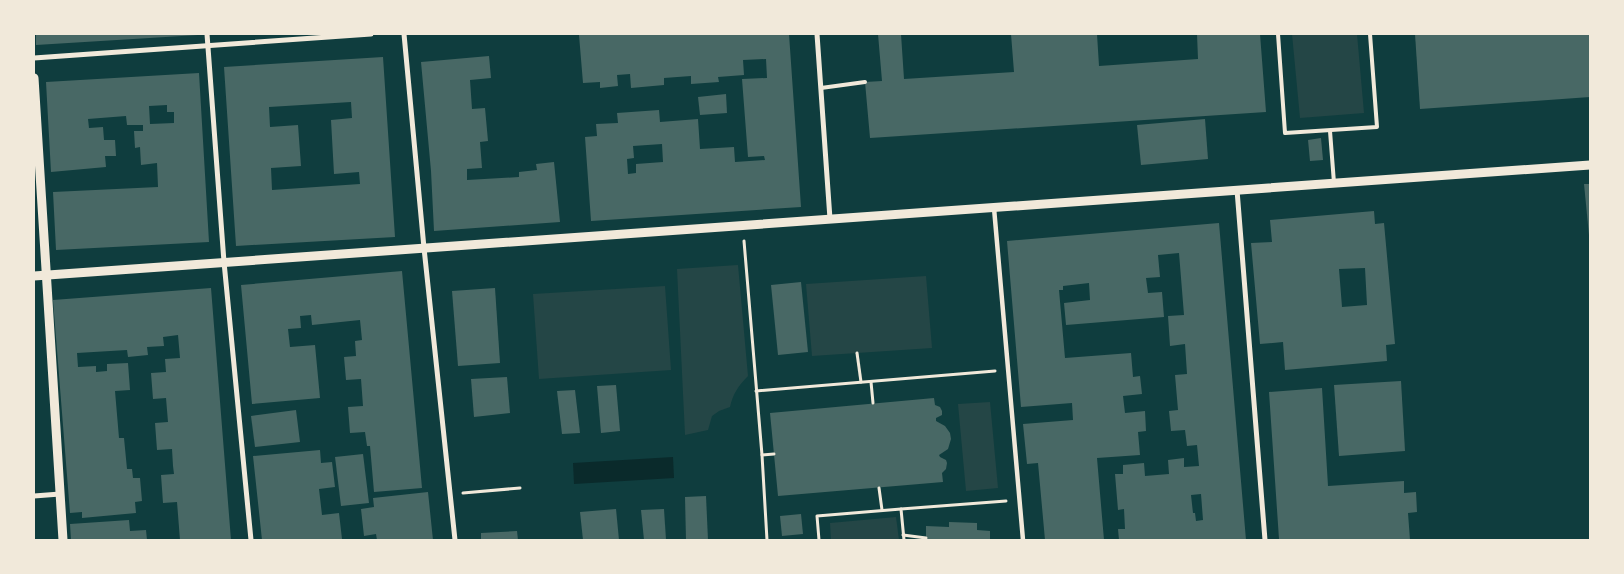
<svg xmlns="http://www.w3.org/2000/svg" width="1624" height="574" viewBox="0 0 1624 574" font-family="Barlow,sans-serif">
<rect width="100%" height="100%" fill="#0f3d3e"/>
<g fill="#244646">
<path d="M1292,34H1357L1364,113L1300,118Z"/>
<path d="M738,265L748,376C738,386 733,394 730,407L719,411L712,416L708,430L685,435L677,269Z"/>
<path d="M926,276L932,348L812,356L806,284Z"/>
<path d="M665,286L671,370L539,379L533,294Z"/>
<path d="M990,402L998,488L966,491L958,404Z"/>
<path d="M896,517L899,540H831L830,523Z"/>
</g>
<path fill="#0a2a2b" d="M673,457L674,478L574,484L573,463Z"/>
<g fill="#486865" fill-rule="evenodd">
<path d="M36,34H198V35L36,45Z"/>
<path d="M596,34H789L801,207L591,221L585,137L597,136L596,124L618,123L617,113L659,110L660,122L698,119L700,149L734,147L735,162L765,160L764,156L748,157L742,79L767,78L766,59L743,60L744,75L718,77L719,82L691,84V76L664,78V85L631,88L630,74L617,75L618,86L600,88V82L583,83L579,35ZM662,144L663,162L636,164V173L628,174L627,159L634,158L633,146Z"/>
<path d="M878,34H901L904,79L1014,72L1011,34H1097L1099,66L1198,59L1197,34H1260L1266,112L870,138L865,82L882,81Z"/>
<path d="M1415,34H1590V97L1420,109Z"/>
<path d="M489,56L491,78L470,80L472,109L485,108L488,141L480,142L482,168L467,169V180L519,177V172L537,170L536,164L554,162L560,222L434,231L431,171L421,62Z"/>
<path d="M383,57L395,237L236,246L224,67ZM351,102L352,118L331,120L334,174L359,172L360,184L272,190L271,168L301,166L298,125L270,127L269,107Z"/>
<path d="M199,73L209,242L56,250L53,192L158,187L157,163L141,165L140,147L135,148L134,131H143V125H127L126,116L88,119L89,128L103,127L104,140H115L116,156H105L106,167L51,172L46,82ZM167,105V112H174V123L150,124L149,106Z"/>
<path d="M726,94L727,113L700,115L698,97Z"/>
<path d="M1205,119L1208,159L1141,165L1137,125Z"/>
<path d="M1321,138L1323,160L1310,161L1308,140Z"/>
<path d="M1584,184H1590V235H1589Z"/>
<path d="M1374,211L1375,224L1384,223L1395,344L1386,345L1387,361L1285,370L1283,342L1260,344L1251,243L1272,242L1270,220ZM1365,268L1367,305L1342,307L1339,269Z"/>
<path d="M1219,223L1246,540H1119L1118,529H1125L1124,509L1118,510L1115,474H1123V465L1144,463L1145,476L1169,474L1168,460L1184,458V467L1199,466L1197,445L1187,446L1185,430L1171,431L1169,411L1178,410L1175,375L1187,374L1185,344L1170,346L1168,316L1184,315L1179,253L1158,255L1160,277L1146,278L1148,293L1162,292L1164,317L1066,325L1064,303L1090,300L1089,283L1063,286V290H1059L1065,358L1131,353L1133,377L1140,376L1142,394L1123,396L1125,413L1145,411L1146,431L1138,432L1140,455L1097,458L1104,540H1045L1038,463L1027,464L1023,424L1073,420L1072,403L1021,407L1007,241ZM1201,494L1203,520L1196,521L1195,513H1193L1191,495Z"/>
<path d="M402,271L422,488L374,492L370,446H367L365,432L350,433L348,407L363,406L361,379L346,380L344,357L356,356L355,341L362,340L360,320L312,325L311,315L300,316L301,328L288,329L290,347L315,345L320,398L252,404L241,285Z"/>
<path d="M801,282L808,352L778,355L771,285Z"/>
<path d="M211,288L231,540H180L177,502L163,503L161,475L174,474L173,466L172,449L157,450L155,423L168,422L166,398L153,399L151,373L166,372L165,359L180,358L178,335L163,337L164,346L147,347L148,355L128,357L127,350L77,353L78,367L96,366V372L107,371V364L128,363L130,390L115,391L119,438H124L127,469H132L133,478H140L142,501L135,502L136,513L82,518V512L70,513L53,300Z"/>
<path d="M495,288L500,363L458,366L452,291Z"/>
<path d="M507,377L510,413L474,417L471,379Z"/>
<path d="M1401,381L1405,451L1339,456L1334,385Z"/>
<path d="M616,385L620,431L601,433L597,386Z"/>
<path d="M1322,388L1328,486L1404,481V493L1416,492L1417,512L1408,513L1410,540L1279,539L1269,392Z"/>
<path d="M575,390L580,433L562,434L557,391Z"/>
<path d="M934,398L935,405L940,407L942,411V415L936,418V421L945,426L950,433L951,439L948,449L939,455L940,457L946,460L947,463L946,469L942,473L943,482L778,496L770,413Z"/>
<path d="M296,410L300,442L255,447L251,416Z"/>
<path d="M320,450L321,463L332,462L335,487L319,489L322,515L339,513L342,539L262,540L253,456Z"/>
<path d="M363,454L369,503L341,506L335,457Z"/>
<path d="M428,492L433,540H377L376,534L364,536L361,509L374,507L373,498Z"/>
<path d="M706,496L708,540H686L685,497Z"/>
<path d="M616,509L619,540H583L580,512Z"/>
<path d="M664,509L666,540H644L641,510Z"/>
<path d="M801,514L803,534L782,536L780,516Z"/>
<path d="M129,520L130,531L146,530L147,540H71L70,524Z"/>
<path d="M949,522L977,523V530L990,531V540H926V526L949,527Z"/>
<path d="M517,531L518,540H481V533Z"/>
</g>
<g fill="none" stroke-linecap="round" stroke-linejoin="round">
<g stroke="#f1e9da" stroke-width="3">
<path d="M744,241L762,455L767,540"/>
<path d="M857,353L861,382"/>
<path d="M871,382L873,403"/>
<path d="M756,391L995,371"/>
<path d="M762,455L774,454"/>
<path d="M879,488L882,510"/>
<path d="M463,493L520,488"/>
<path d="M903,535L926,538"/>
<path d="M819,540L817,516L901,509"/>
<path d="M904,540L901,509L1006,501"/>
</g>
<g stroke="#f1e9da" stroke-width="4">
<path d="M1278,34L1285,133L1377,127L1370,34"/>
<path d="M821,88L865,82"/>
<path d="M1330,131L1334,183"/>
</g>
<path stroke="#f1e9da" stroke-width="4.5" d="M994,208L1023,540"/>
<g stroke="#f1e9da" stroke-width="5">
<path d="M207,34L224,262L251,540"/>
<path d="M404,34L424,248L455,540"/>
<path d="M817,34L830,219"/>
<path d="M34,58L371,34"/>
<path d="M1237,190L1265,540"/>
<path d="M34,496L60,494"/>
</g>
<g stroke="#f1e9da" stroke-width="9">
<path d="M34,78L63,540"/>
<path d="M34,276L1590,165"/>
</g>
</g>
<rect width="1624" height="574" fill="none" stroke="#f1e9da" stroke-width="70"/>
</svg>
